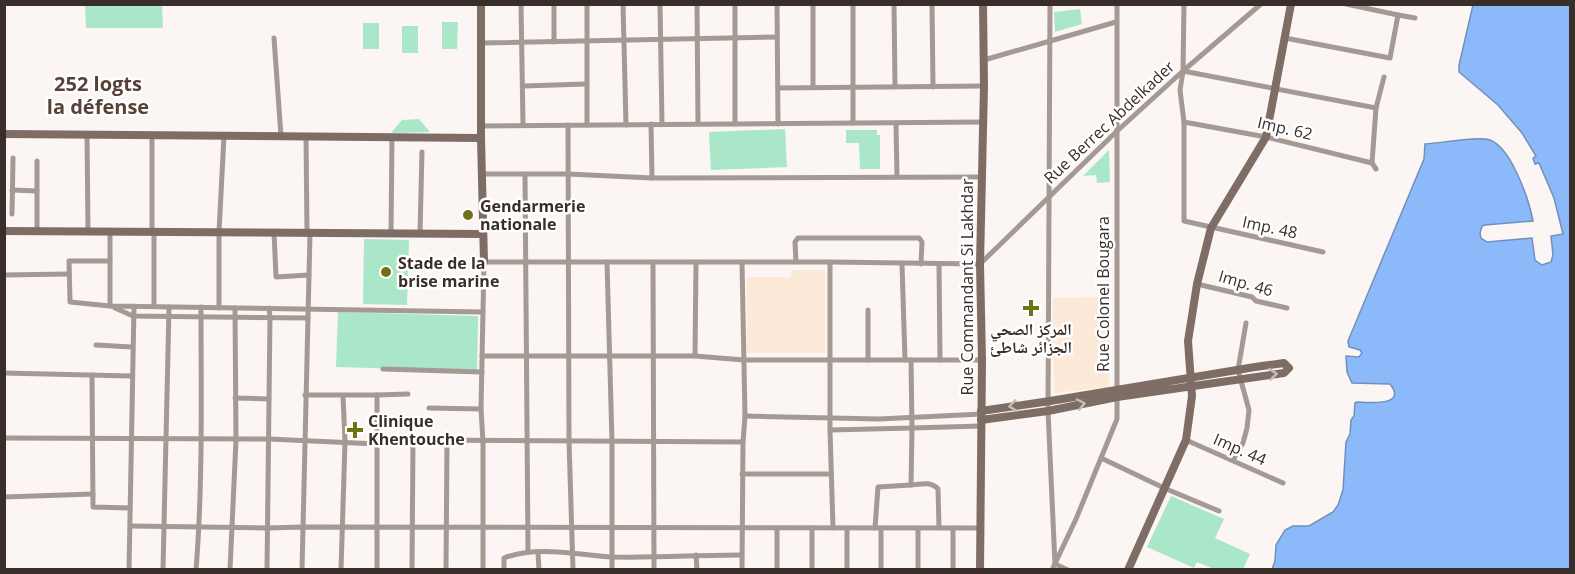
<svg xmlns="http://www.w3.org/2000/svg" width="1575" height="574" viewBox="0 0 1575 574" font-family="'Open Sans','Noto Naskh Arabic',sans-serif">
<rect width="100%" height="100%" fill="#fbf5f3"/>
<g fill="#fce9d8">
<path d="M791,270H825V353H747V277H791Z"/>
<path d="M1109,297V387L1054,393L1053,298Z"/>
</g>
<g fill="#a9e7c8">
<path d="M85,5H162L163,28H86Z"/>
<path d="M1080,9L1082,24L1055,32L1054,12Z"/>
<path d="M442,22H458L457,49H442Z"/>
<rect x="363" y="23" width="16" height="26"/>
<rect x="402" y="26" width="16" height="27"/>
<path d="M419,119L430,132L391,133L402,120Z"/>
<path d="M785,129L787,167L711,170L709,132Z"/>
<path d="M846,130H877V135H880V169H860L859,143H846Z"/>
<path d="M1109,150L1110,182L1097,183L1096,175L1083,176Z"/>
<path d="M364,239L409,240L407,305L363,304Z"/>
<path d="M338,312L478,316L477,371L336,367Z"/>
<path d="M1171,496L1224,519L1215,538L1250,554L1243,569H1214L1197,562L1194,568L1147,547Z"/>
</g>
<path fill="#8cb9f9" stroke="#738fbb" stroke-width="1.5" d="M1473,5H1570V569H1272L1275,561L1276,545L1285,530L1293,526H1309L1333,512L1338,505L1343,490L1346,442L1350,434L1351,420L1354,416L1355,403L1357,402C1368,402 1408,407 1390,384L1352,383L1347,372L1346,356L1359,357L1362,353L1360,350L1349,347L1348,341L1424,159L1425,144C1442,143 1470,137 1486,139C1510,142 1529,200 1533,221L1485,225L1482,226L1480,233L1481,238L1487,242L1532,238L1535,260L1542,265L1551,262L1553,255L1551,236L1563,234L1554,198L1539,163L1535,164L1533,158L1536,156L1522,133L1498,105L1459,72V65Z"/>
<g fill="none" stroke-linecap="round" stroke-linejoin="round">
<g stroke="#a59993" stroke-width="5">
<path d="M521,4L523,125"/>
<path d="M587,4V125"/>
<path d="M623,4L626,125"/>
<path d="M660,4L662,124"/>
<path d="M697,4L698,124"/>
<path d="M777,4L778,124"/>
<path d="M813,4V87"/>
<path d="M853,4V123"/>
<path d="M894,4L895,87"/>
<path d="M932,4L933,87"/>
<path d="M1050,4L1048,411L1055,564L1068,570"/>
<path d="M1184,4L1183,71L1180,90L1184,122V221L1323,252"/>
<path d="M1398,15L1415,18"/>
<path d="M274,38L281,136"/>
<path d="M1285,38L1390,58L1398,15L1346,4"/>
<path d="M554,42V4"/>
<path d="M481,43L777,37"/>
<path d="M984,60L1116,22"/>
<path d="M1183,71L1376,108"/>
<path d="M524,86L586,84"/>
<path d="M778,88L984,86"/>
<path d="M1184,122L1266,137L1372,163L1376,169"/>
<path d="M896,123L897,177"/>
<path d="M651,124L652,178"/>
<path d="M735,124V4"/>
<path d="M568,125L569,441L573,570"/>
<path d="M481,126L983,122"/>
<path d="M87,134L88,231"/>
<path d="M306,136L307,233"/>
<path d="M1372,163L1376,108L1384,77"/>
<path d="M482,174H568L652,178L981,177"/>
<path d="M525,174L528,552"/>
<path d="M12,190L37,191"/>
<path d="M12,214L13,158"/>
<path d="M37,231V161"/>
<path d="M110,231V306"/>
<path d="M152,232V135"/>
<path d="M154,232V306"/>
<path d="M274,232L276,277L309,275"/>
<path d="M391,233L392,137"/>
<path d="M420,233L422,152"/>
<path d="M110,261H69L70,302L110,306L483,312"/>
<path d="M607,262L612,442V570"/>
<path d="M653,262L654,570"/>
<path d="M796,262L795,242L798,238H919L922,242L921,264"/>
<path d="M830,262V430L833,528"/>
<path d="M902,264L905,360"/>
<path d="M939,264L940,360"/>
<path d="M4,275L69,274"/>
<path d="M1197,284L1252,297L1256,301L1287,308"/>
<path d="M115,308L133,316L308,318"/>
<path d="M219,308V232L224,136"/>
<path d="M96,345L132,347"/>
<path d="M482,356H695L744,360H982"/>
<path d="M695,356L696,262"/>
<path d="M868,360V310"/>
<path d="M383,369L482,372"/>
<path d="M4,373L131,376"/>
<path d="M92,375L93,507L130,508"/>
<path d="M305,395H377V570"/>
<path d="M377,395L408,394"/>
<path d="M235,398L269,399"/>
<path d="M429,408L481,409"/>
<path d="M745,416L879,419L982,414"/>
<path d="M830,430L912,428L911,360"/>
<path d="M4,438L269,439L377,444L413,440L743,442"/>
<path d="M1186,440L1283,483"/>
<path d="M1101,458L1164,488L1219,511"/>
<path d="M1233,460L1243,443L1247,428L1249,410L1238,370L1246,323"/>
<path d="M742,474H831"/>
<path d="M911,485C921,484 931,481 938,489L939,528"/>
<path d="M4,497L93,494"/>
<path d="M131,526L268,528L303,527L981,528"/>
<path d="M812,528V570"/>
<path d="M875,528L878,487L911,485L912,428L981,426"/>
<path d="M881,528V570"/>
<path d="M538,553L539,570"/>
<path d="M696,555L697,570"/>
<path d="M129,570L134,306"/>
<path d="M163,570L169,307"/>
<path d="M196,570C203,482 201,395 201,307"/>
<path d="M230,570L236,440L235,308"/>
<path d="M267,570L270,317L269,308"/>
<path d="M302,570L310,233"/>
<path d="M341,570L345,442L343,396"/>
<path d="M412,570L413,440"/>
<path d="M446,570L447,441"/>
<path d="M483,570V442L481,409L484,262H830L980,264L1116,132L1183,71L1261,4"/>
<path d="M504,570V558C538,545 578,555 613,557C656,558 699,555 742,555"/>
<path d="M742,570L743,442L745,416L742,262"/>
<path d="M777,570V528"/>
<path d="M847,570V528"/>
<path d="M918,570V528"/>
<path d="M953,570V528"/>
<path d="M1052,570L1076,519L1117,419V4"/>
</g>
<g stroke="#7e6d64" stroke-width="8">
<path d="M481,4V138L484,262"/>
<path d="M4,134L481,138"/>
<path d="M4,231L483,234"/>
<path d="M981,420L1048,411L1117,397L1284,373L1289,368L1284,363L1255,367L1050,401L981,411"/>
<path d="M980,570L982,360L980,264L984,86L983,4"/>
<path d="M1128,570L1186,440L1192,396L1188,341L1197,284L1211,228L1266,137L1291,4"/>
</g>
</g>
<defs><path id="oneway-chevron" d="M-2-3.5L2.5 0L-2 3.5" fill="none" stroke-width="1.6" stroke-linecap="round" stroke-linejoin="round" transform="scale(1.5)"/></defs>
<g stroke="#c5bdb9">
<use href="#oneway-chevron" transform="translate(1273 374) rotate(-7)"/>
<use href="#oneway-chevron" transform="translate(1081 404) rotate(-12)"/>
<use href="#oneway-chevron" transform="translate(1013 406) rotate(172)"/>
</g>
<g fill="#707216" stroke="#fff" stroke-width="2">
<circle cx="468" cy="215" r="6"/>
<circle cx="386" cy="272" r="6"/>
<path d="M1028 299h6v6h6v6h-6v6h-6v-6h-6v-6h6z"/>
<path d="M352 421h6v6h6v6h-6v6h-6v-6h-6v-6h6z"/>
</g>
<g text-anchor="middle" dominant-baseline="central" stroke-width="5" stroke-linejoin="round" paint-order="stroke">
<g font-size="16" fill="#392e29" stroke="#fff">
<text transform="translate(1109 122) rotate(-43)">Rue Berrec Abdelkader</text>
<text transform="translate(1285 128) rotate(13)">Imp. 62</text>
<text transform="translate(1270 227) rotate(12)">Imp. 48</text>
<text transform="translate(1246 283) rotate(16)">Imp. 46</text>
<text transform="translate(967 287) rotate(-90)">Rue Commandant Si Lakhdar</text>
<text transform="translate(1103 294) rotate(-90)">Rue Colonel Bougara</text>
<text transform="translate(1240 449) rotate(24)">Imp. 44</text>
</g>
<g font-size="16" font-weight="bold" fill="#392e29" stroke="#fff" text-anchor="start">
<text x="480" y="206">Gendarmerie<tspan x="480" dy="18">nationale</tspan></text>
<text x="398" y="263">Stade de la<tspan x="398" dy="18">brise marine</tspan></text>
<text x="1031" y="329" text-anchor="middle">المركز الصحي<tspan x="1031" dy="18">الجزائر شاطئ</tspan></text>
<text x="368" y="421">Clinique<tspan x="368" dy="18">Khentouche</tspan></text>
</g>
<g font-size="20" font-weight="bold" fill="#594138" stroke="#fff">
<text x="98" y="83">252 logts<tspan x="98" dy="23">la défense</tspan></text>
</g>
</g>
<rect width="1575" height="574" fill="none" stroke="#392e29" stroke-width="12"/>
</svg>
